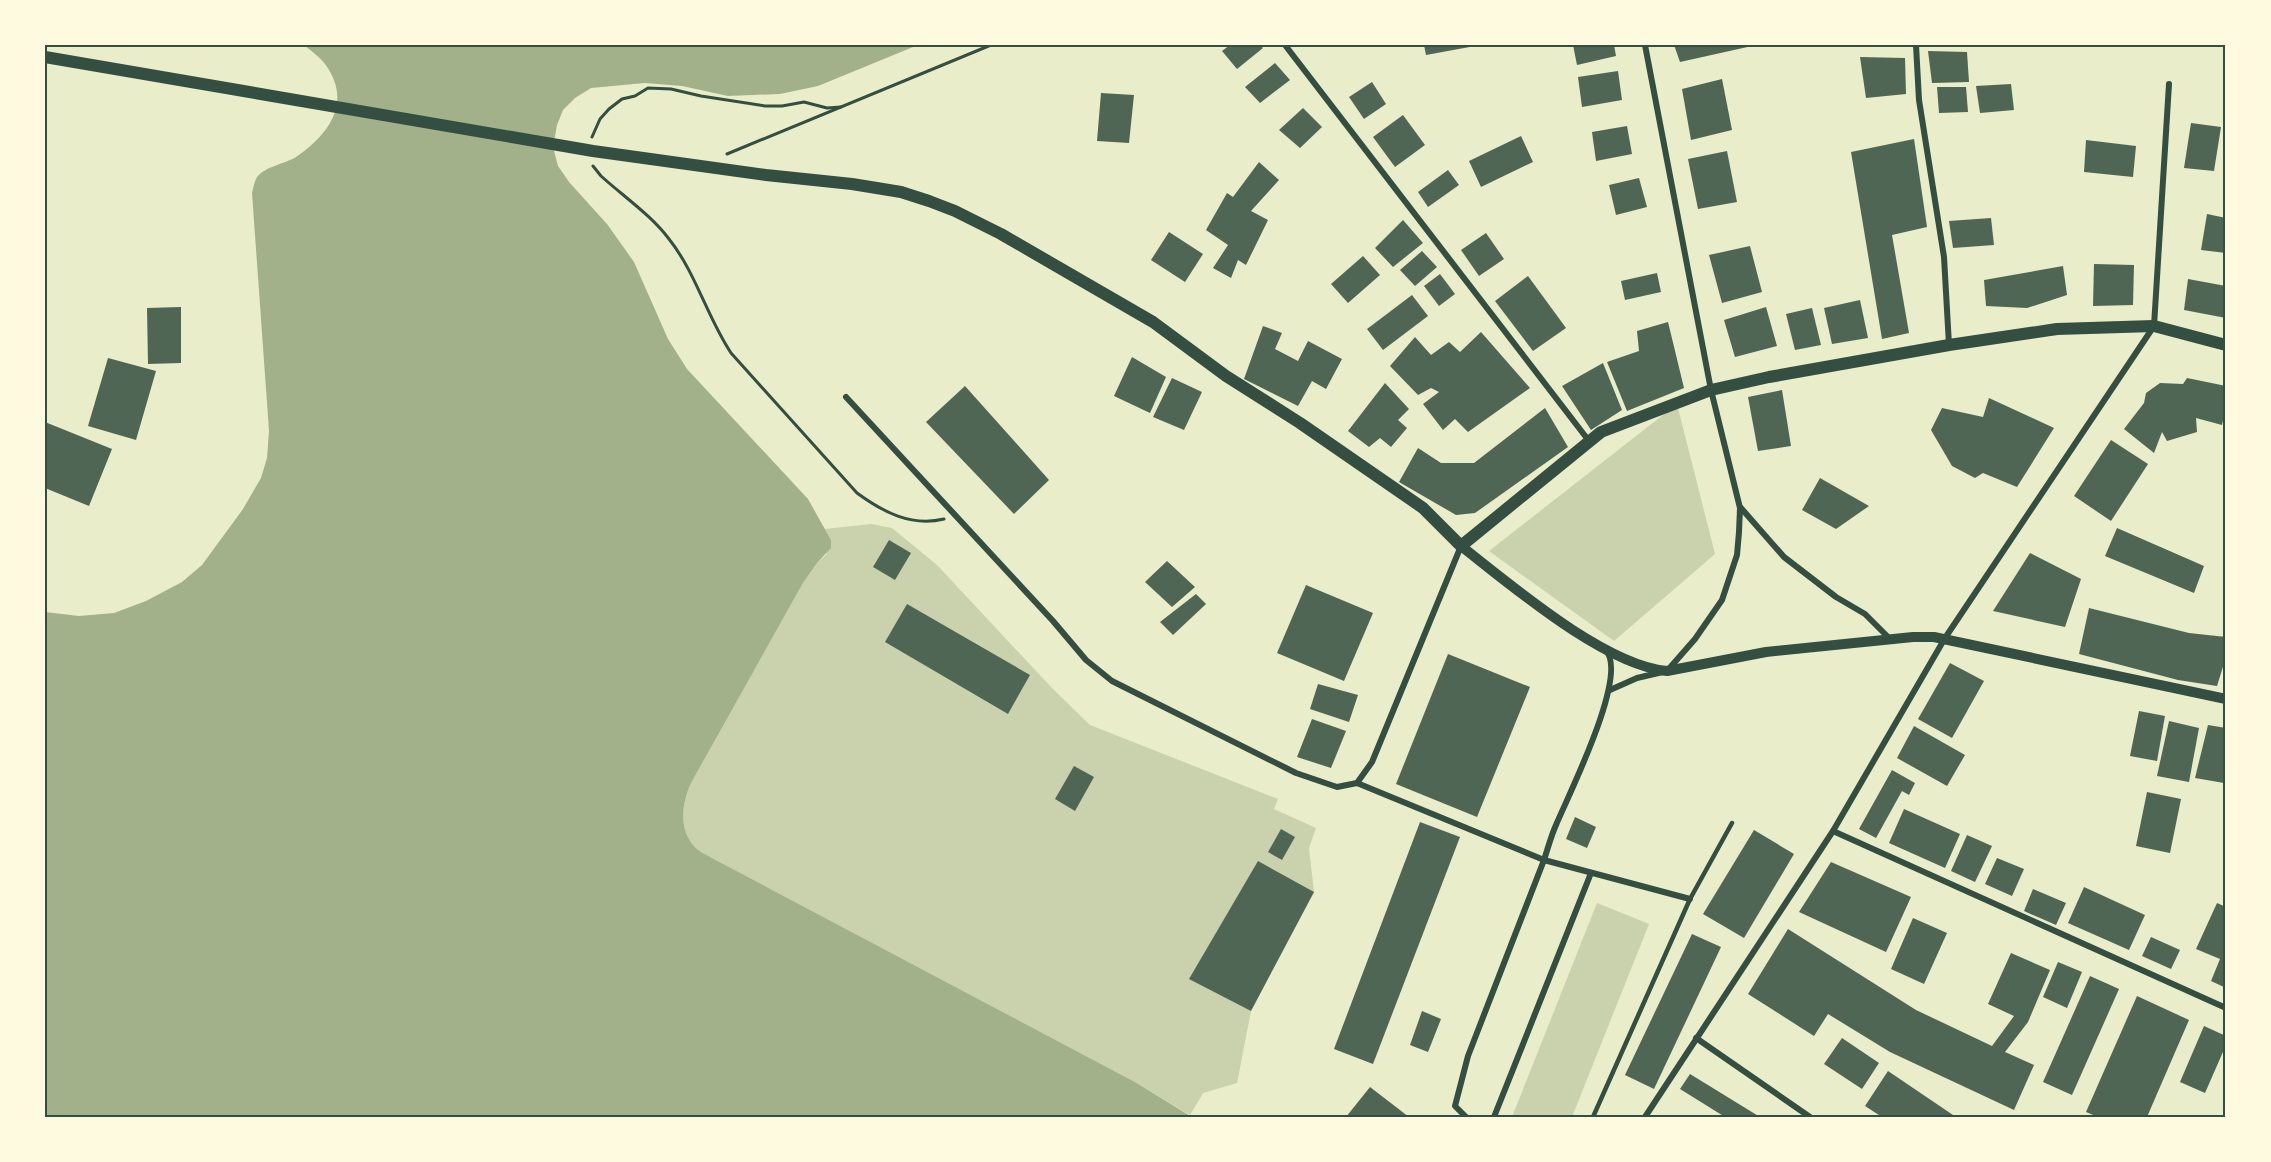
<svg xmlns="http://www.w3.org/2000/svg" width="2271" height="1162" viewBox="0 0 2271 1162" font-family="Mulish,sans-serif">
<rect width="100%" height="100%" fill="#e9edc9"/>
<g fill="#cad2ad">
<path d="M1677,404L1715,554L1614,641L1489,551Z"/>
<path d="M871,524L892,528L937,565L1052,688L1090,725L1278,799L1274,809L1316,828L1309,848L1314,892L1251,1011L1237,1083L1203,1093L1190,1115L1135,1082L712,858C707,855 700,852 696,848C678,830 682,805 690,785L803,583L817,563L826,555L831,540L825,529Z"/>
<path d="M1597,903L1649,924L1572,1117H1512Z"/>
</g>
<path fill="#a3b18a" d="M304,45H918L818,86L780,94L728,96L682,86L645,83L591,88L575,98L563,110L557,125L553,147L558,166L569,182L607,224L634,262L668,339L687,369L808,499L831,540V548L817,563L803,583L690,785C682,805 678,830 696,848C700,852 707,855 712,858L1135,1082L1192,1117H45V612L79,616L114,613L146,601L182,582L202,565L243,509L261,478L267,458L269,431L252,193C253,189 254,183 256,179C262,167 285,164 296,157C329,134 353,102 325,64C320,57 311,51 304,45Z"/>
<g fill="#4f6655">
<path d="M1230,45H1260L1263,48L1237,69L1222,51Z"/>
<path d="M1424,45H1475V46L1426,55Z"/>
<path d="M1573,45H1614L1616,56L1577,65Z"/>
<path d="M1674,45H1752V46L1680,62Z"/>
<path d="M1928,51L1967,52L1969,82L1932,83Z"/>
<path d="M1860,57L1905,58L1906,94L1866,98Z"/>
<path d="M1275,63L1290,80L1260,103L1245,87Z"/>
<path d="M1618,71L1622,100L1582,107L1578,77Z"/>
<path d="M1722,79L1732,130L1691,140L1682,89Z"/>
<path d="M1372,82L1386,104L1364,119L1349,97Z"/>
<path d="M2011,84L2014,110L1980,113L1976,86Z"/>
<path d="M1937,87H1966L1968,112L1939,113Z"/>
<path d="M1101,93L1134,95L1129,143L1097,141Z"/>
<path d="M1303,108L1322,127L1300,148L1279,130Z"/>
<path d="M1403,115L1425,145L1395,167L1373,137Z"/>
<path d="M2191,123L2221,127L2214,171L2184,168Z"/>
<path d="M1627,126L1632,154L1596,161L1592,132Z"/>
<path d="M1521,136L1533,162L1481,187L1469,161Z"/>
<path d="M1914,139L1927,227L1892,235L1909,333L1882,339L1851,152Z"/>
<path d="M2086,140L2136,146L2133,177L2084,172Z"/>
<path d="M1727,151L1737,202L1698,209L1688,159Z"/>
<path d="M1259,162L1279,180L1251,211L1268,220L1246,265L1238,260L1231,278L1213,268L1228,245L1206,230L1227,193L1233,197Z"/>
<path d="M1448,170L1459,185L1428,207L1418,192Z"/>
<path d="M1639,178L1647,207L1616,215L1609,185Z"/>
<path d="M2207,214L2226,218V253L2201,250Z"/>
<path d="M1991,218L1994,245L1953,248L1949,221Z"/>
<path d="M1403,220L1423,243L1393,267L1375,248Z"/>
<path d="M1169,232L1203,254L1185,282L1151,260Z"/>
<path d="M1486,233L1504,259L1479,276L1461,250Z"/>
<path d="M1750,246L1762,292L1722,303L1709,255Z"/>
<path d="M1422,251L1437,267L1415,286L1400,270Z"/>
<path d="M1363,256L1380,275L1348,303L1331,284Z"/>
<path d="M2094,264L2134,265L2133,305L2093,306Z"/>
<path d="M2063,266L2067,295L2027,308L1986,306L1984,280Z"/>
<path d="M1657,273L1661,292L1625,300L1621,281Z"/>
<path d="M1440,274L1455,294L1439,306L1424,286Z"/>
<path d="M1528,276L1566,328L1533,351L1495,301Z"/>
<path d="M2188,279L2226,286V318L2184,310Z"/>
<path d="M1412,295L1428,316L1383,350L1367,329Z"/>
<path d="M1860,300L1868,338L1832,344L1824,308Z"/>
<path d="M181,307V363L148,364L147,308Z"/>
<path d="M1766,307L1777,346L1735,357L1724,320Z"/>
<path d="M1812,308L1821,345L1795,350L1786,314Z"/>
<path d="M1668,322L1684,388L1627,411L1607,362L1639,351L1637,331Z"/>
<path d="M1263,326L1282,333L1275,349L1298,361L1308,341L1342,359L1326,389L1312,381L1298,406L1244,379Z"/>
<path d="M1481,332L1530,388L1468,432L1455,419L1443,430L1423,404L1439,392L1431,388L1418,395L1390,366L1415,337L1431,355L1449,342L1460,352Z"/>
<path d="M1132,357L1166,377L1150,413L1114,396Z"/>
<path d="M108,358L156,371L136,440L88,426Z"/>
<path d="M1603,363L1622,410L1591,430L1562,386Z"/>
<path d="M1172,378L1202,392L1184,430L1153,417Z"/>
<path d="M2187,378L2226,386V407L2222,425L2196,418L2197,432L2167,441L2162,432L2154,453L2124,429L2144,403L2146,393L2160,383L2183,384Z"/>
<path d="M1385,383L1409,409L1398,420L1407,428L1391,447L1380,438L1369,447L1348,431Z"/>
<path d="M965,386L1049,480L1014,514L926,422Z"/>
<path d="M1782,390L1791,446L1758,451L1748,397Z"/>
<path d="M1989,398L2054,428L2017,487L1983,473L1975,478L1952,466L1931,430L1942,408L1983,417Z"/>
<path d="M1545,408L1568,447L1475,513L1456,515L1399,482L1418,448L1441,463H1474Z"/>
<path d="M45,422L112,449L89,506L45,488Z"/>
<path d="M2111,440L2148,464L2111,521L2074,496Z"/>
<path d="M1820,478L1869,506L1836,529L1802,510Z"/>
<path d="M2117,528L2204,566L2194,593L2105,556Z"/>
<path d="M889,540L911,553L895,580L873,567Z"/>
<path d="M2030,553L2081,579L2065,627L1993,611Z"/>
<path d="M1167,561L1195,587L1172,607L1145,582Z"/>
<path d="M1306,585L1373,613L1344,681L1277,653Z"/>
<path d="M1196,594L1206,604L1173,635L1160,622Z"/>
<path d="M907,604L1030,675L1008,714L885,642Z"/>
<path d="M2089,608L2189,633L2226,637V657L2217,686L2178,680L2079,654Z"/>
<path d="M1448,654L1530,687L1477,817L1396,784Z"/>
<path d="M1950,663L1984,681L1952,738L1918,719Z"/>
<path d="M1318,684L1358,695L1349,722L1310,709Z"/>
<path d="M2139,711L2165,716L2157,761L2130,756Z"/>
<path d="M1312,719L1346,731L1331,768L1297,757Z"/>
<path d="M2169,721L2199,728L2189,782L2157,776Z"/>
<path d="M2208,725L2226,728V775L2224,783L2195,778Z"/>
<path d="M1914,726L1965,755L1947,786L1897,758Z"/>
<path d="M1074,766L1094,777L1075,811L1055,799Z"/>
<path d="M1892,770L1915,783L1909,795L1902,791L1876,838L1859,829Z"/>
<path d="M2147,792L2181,799L2170,853L2136,846Z"/>
<path d="M1904,809L1960,834L1945,868L1889,843Z"/>
<path d="M1575,817L1596,827L1587,848L1566,839Z"/>
<path d="M1420,822L1460,837L1373,1064L1334,1049Z"/>
<path d="M1281,829L1295,837L1282,860L1268,852Z"/>
<path d="M1754,830L1794,854L1744,938L1703,914Z"/>
<path d="M1967,835L1992,846L1975,882L1951,871Z"/>
<path d="M1997,858L2024,869L2012,896L1985,884Z"/>
<path d="M1258,861L1314,892L1251,1011L1189,979Z"/>
<path d="M1831,862L1911,897L1886,952L1799,912Z"/>
<path d="M2084,887L2145,915L2129,950L2068,923Z"/>
<path d="M2033,889L2066,903L2056,925L2024,911Z"/>
<path d="M2217,903L2226,907V988L2211,981L2220,959L2196,949Z"/>
<path d="M1913,918L1947,933L1924,984L1891,969Z"/>
<path d="M1788,929L1916,1010L1992,1046L2014,1016L1988,1004L2011,953L2050,970L2028,1022L2005,1052L2034,1065L2014,1110L1890,1052L1828,1014L1814,1036L1748,994Z"/>
<path d="M1692,934L1721,947L1654,1089L1625,1075Z"/>
<path d="M2151,937L2180,950L2171,969L2142,956Z"/>
<path d="M2058,962L2082,972L2067,1008L2043,997Z"/>
<path d="M2090,976L2119,989L2072,1095L2043,1082Z"/>
<path d="M2137,996L2189,1020L2147,1117H2098L2086,1112Z"/>
<path d="M1422,1011L1441,1019L1428,1052L1410,1045Z"/>
<path d="M2204,1026L2226,1036V1045L2205,1093L2180,1082Z"/>
<path d="M1842,1038L1879,1063L1862,1089L1824,1064Z"/>
<path d="M1888,1071L1956,1117H1882L1865,1106Z"/>
<path d="M1690,1074L1760,1117H1725L1680,1089Z"/>
<path d="M1370,1087L1409,1117H1346Z"/>
</g>
<g fill="none" stroke-linecap="round" stroke-linejoin="round">
<g stroke="#344e41" stroke-width="3">
<path d="M592,137L600,119L609,109L622,99L635,96L648,88L671,89L701,96L765,106H782L804,102L827,108L841,107"/>
<path d="M727,154L991,45"/>
<path d="M593,166L601,176C623,196 651,215 669,239C696,273 707,317 731,353L857,493C883,512 911,527 944,519"/>
</g>
<path stroke="#344e41" stroke-width="4.5" d="M1593,1117L1690,899L1732,823"/>
<g stroke="#344e41" stroke-width="6">
<path d="M1285,45L1589,441"/>
<path d="M1916,45L1919,100L1944,257L1949,345"/>
<path d="M846,397L1053,621L1086,660L1112,681L1296,773L1337,787L1357,783"/>
<path d="M1741,508L1784,557L1836,597L1865,614L1890,639"/>
<path d="M1610,690L1637,678L1667,671L1695,639L1722,600L1737,555L1739,532L1740,508L1711,390L1645,45"/>
<path d="M1357,783L1544,860L1690,899"/>
<path d="M1357,783L1372,762L1461,546"/>
<path d="M1833,831L2226,1008"/>
<path d="M1696,1038L1810,1117"/>
<path d="M1466,1117L1455,1106L1468,1056L1544,860C1548,848 1551,836 1556,825C1568,796 1629,675 1606,651"/>
<path d="M1494,1117L1591,873"/>
<path d="M1645,1117L1833,831L1945,638L2154,326L2169,84"/>
</g>
<path stroke="#344e41" stroke-width="10" d="M1461,546C1511,585 1604,665 1667,671L1766,652L1913,637H1934L2226,699"/>
<path stroke="#344e41" stroke-width="12" d="M45,57L593,151L766,175L852,184L901,192L929,201L955,211L1001,234L1153,322L1226,376L1300,423L1423,508L1461,546L1601,432L1711,390L1769,377L1949,345L2057,329L2154,326L2226,345"/>
</g>
<rect width="2271" height="1162" fill="none" stroke="#fefae0" stroke-width="93"/>
<rect x="46" y="46" width="2178" height="1070" fill="none" stroke="#344e41" stroke-width="2"/>
</svg>
